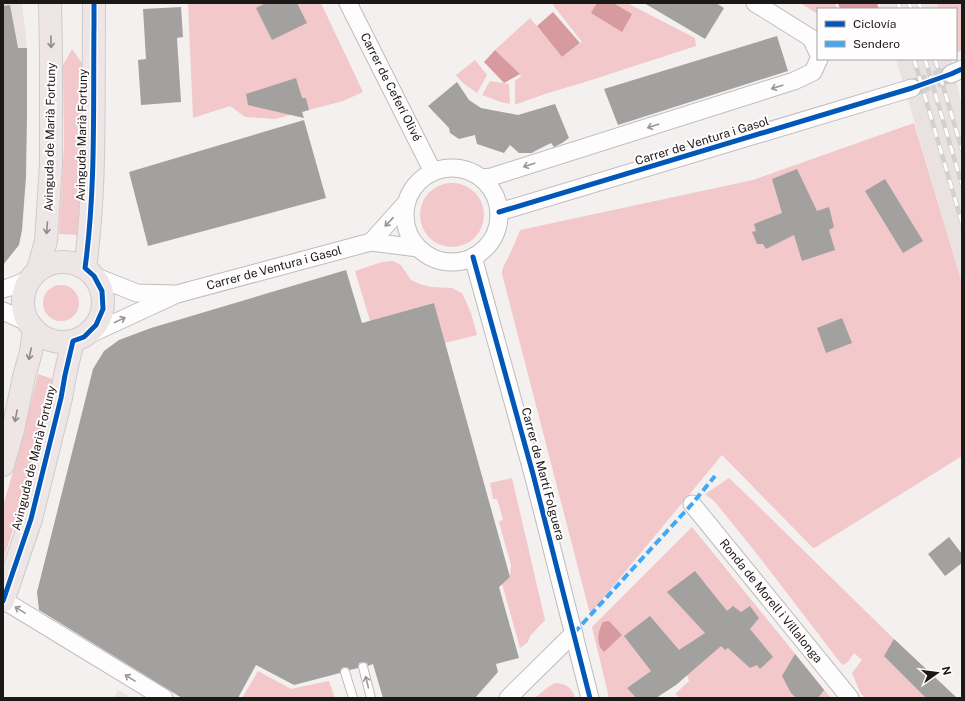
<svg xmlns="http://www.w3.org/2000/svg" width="965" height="701" viewBox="0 0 965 701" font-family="'Public Sans',sans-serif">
<rect width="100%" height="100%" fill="#f4f0f0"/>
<g fill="#eae1e1">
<path d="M3,3H22L27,48L3,49Z"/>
<path d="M880,3H937L938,9H881Z"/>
<path d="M896,59H951L962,106V283Z"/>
<path d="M118,690L132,698H114Z"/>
</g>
<g fill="#f2c8ca">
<path d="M188,3H321L363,92L343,101L275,119L245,117L230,106L193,118Z"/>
<path d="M556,3H627L695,38L696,46L582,83L548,93L517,104H515V81L521,76L520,74L495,50L530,18L562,57L582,42L553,5Z"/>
<path d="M800,3H835L837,9H818V14Z"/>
<path d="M937,3H962V50L956,53V9H938Z"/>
<path d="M72,49L84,66V146L79,230L77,235L59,234L64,145L63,65Z"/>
<path d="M475,60L487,75L477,93L463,83L456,75Z"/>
<path d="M490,81L509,84L510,104L501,102L482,95Z"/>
<path d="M914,123L962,283V456L816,547L813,548L722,455L590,614L502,274C502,267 506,262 509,256C513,247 517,238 520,230L753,180Z"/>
<circle cx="452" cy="215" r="32"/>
<path d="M393,261L401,265L411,280L420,284L431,287L452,288L462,293L471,313L477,335L445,343L434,303L370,321L355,271L382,262Z"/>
<circle cx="61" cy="303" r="18"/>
<path d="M38,374L53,379C42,441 22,501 3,561V506L21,444Z"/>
<path d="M512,478L545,620L530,636L528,642L520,648L502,584L510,577L511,565L499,522L503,519L497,499H493L490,483Z"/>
<path d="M729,478L750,498L894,639L957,698H865L860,692L852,673L862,660L854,653L848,662L843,665L839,661L757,554L715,502L705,494Z"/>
<path d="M692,527L831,698H680L675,694L689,681L687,675L705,660L694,640L627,688L636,698H609L592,627Z"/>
<path d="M258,671L291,689L329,681L335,698H242Z"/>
<path d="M555,683C566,684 572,687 575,698H536V697L548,687Z"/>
</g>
<g fill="#d79a9e">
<path d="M597,3H613L632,14L622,32L591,13Z"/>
<path d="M838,3H877L879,9H840Z"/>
<path d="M553,12L580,43L562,57L537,26Z"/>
<path d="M495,50L520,74L504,83L484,62Z"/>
<path d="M609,621L622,635L604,652C595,644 598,631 603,622Z"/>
</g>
<g fill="#a3a0a0">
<path d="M266,3H297L307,23L272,40L256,8Z"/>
<path d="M644,3H716L724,8L705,39Z"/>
<path d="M10,5L18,48H27V115L26,177L22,230L19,245L3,265V6Z"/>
<path d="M181,7L183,37L177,38L181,102L141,105L138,60L146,59L143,9Z"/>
<path d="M777,36L788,71L618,125L604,89Z"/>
<path d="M296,78L302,98H306L309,110L302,112L304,118L248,105L246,94Z"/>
<path d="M457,82L469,100L481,108L518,115L555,104L569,138L562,143L554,147L551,143L535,151L532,153H519L510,145L504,153L477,144L475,135L459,139L450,133L449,128L428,106Z"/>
<path d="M304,120L326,198L148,246L129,172Z"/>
<path d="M797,169L817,211L829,207L834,227L829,230L835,250L802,261L794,235L766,249L763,244H757L752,232L756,231L754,224L782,213L772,179Z"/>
<path d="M885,179L923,241L903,253L865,191Z"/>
<path d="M346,270L362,323L434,303L510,577L499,587L519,658L496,664L498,672L475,698H383L373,664L368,666L367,663L362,662L359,663L358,668L350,670L348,668L344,667L341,669L340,673L294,685L256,665L238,698H182L39,610L37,592L93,369L104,351L119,340L151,328Z"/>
<path d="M842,318L852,343L826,353L817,328Z"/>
<path d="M949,537L962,554V563L945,576L928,554Z"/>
<path d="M695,571L727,611L733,606L741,612L750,606L759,618L750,629L773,657L760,669L757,665L750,668L728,648L725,650L721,646L676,685L656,698H636L627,688L651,671L624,636L650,616L679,650L705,633L667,592Z"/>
<path d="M894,639L957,698H926L884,656Z"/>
<path d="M795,654L824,690L818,698H796L791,693L782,676Z"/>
</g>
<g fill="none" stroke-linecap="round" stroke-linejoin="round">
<path stroke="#d3d0d0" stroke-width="17" stroke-dasharray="17 8" stroke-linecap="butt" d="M912,88L951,74"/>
<defs>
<g id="lane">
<path d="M363,667L371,698"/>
<path d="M345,672L353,698"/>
</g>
<g id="street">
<path d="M348,3L433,172"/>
<path d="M755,3L811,38L818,53"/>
<path d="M951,74L962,69"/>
<circle cx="452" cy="215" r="47"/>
<path d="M481,178L491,177L794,81L813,72L819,59"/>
<path d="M499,212L912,88"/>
<path d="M371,242L406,203"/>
<path d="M473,257L533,474L590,698"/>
<path d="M94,276L137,293L173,294"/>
<path d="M3,289C13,287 21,282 30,279"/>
<path d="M3,311L29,323"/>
<path d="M84,337L177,294L371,242L418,248"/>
<path d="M692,504L850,698"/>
<path d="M3,600L164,698"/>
<path d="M508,698L574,633"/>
</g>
<g id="primary">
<circle cx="63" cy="302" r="40"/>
<path d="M85,268C96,188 93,106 94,25V3"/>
<path d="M38,270L46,241L51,163V52L50,3"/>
<path d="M3,465L13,430L24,377L31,352L34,330"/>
<path d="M3,601L31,519L61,398L65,375L73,341"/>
</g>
</defs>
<use href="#lane" stroke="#bfbbbb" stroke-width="10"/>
<use href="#street" stroke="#bfbbbb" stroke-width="19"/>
<use href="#primary" stroke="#cdcbcb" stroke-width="24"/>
<use href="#lane" stroke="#fdfdfd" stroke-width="8"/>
<use href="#street" stroke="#fdfdfd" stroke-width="17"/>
<use href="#primary" stroke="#eee5e6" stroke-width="22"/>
<defs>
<g id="rail">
<path d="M898,3L900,9"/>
<path d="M909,3L911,9"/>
<path d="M919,3L921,9"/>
<path d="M914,59L962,223"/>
<path d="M925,59L962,185"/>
<path d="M935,59L962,150"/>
</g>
</defs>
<use href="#rail" stroke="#d2d1d1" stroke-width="4.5"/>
<use href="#rail" stroke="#fffdfd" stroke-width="3" stroke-dasharray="9" stroke-linecap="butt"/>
<path stroke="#3fa9f5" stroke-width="4" stroke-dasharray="8 4" stroke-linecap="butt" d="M574,633L692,504L715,476"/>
<defs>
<g id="cycleway">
<path d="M499,212L912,88L951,74L962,69"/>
<path d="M473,257L533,474L590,698"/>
<path d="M3,601L31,519L61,398L65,375L73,341L84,337L96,325L103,309L102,291L94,276L85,268C96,188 93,106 94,25V3"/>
</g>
</defs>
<use href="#cycleway" stroke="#fffdfd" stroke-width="8"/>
<use href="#cycleway" stroke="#0057b8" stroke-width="5"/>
</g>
<defs><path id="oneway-shaft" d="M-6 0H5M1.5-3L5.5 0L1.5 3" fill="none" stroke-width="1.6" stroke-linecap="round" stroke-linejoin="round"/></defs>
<g stroke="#8f8989">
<use href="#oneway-shaft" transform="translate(51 42) rotate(89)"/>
<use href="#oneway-shaft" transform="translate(47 228) rotate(94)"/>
<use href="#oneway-shaft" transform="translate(30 354) rotate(102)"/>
<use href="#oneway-shaft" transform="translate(16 416) rotate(101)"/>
</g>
<g stroke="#979696">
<use href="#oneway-shaft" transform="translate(777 87) rotate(162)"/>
<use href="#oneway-shaft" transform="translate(653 126) rotate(162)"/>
<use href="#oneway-shaft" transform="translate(529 165) rotate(162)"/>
<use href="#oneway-shaft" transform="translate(389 222) rotate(133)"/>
<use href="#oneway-shaft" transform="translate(120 320) rotate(-25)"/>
<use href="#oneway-shaft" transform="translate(20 610) rotate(-148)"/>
<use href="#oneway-shaft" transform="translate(130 678) rotate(-148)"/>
<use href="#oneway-shaft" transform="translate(367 682) rotate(-104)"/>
</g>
<g text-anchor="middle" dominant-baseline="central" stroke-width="4" stroke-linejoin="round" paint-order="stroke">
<g font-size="12" fill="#1b1818" stroke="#fffdfd">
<text transform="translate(391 87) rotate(63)">Carrer de Ceferí Olivé</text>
<text transform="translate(82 135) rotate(-89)">Avinguda Marià Fortuny</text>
<text transform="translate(50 137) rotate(-89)">Avinguda de Marià Fortuny</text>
<text transform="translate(702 141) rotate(-17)">Carrer de Ventura i Gasol</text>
<text transform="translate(274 268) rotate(-15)">Carrer de Ventura i Gasol</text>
<text transform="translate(34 458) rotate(-76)">Avinguda de Marià Fortuny</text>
<text transform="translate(543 474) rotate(75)">Carrer de Martí Folguera</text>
<text transform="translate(771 601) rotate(51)">Ronda de Morell i Villalonga</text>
</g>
</g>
<rect width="965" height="701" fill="none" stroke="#1b1818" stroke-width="8"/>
<rect x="817" y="8" width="140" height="52" fill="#fffdfd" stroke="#a4a1a1"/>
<rect x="825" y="21" width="20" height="6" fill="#0057b8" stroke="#a4a1a1"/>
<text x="853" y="28" font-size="12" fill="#1b1818">Ciclovía</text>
<rect x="825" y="41" width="20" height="6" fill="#3fa9f5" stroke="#a4a1a1"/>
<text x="853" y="48" font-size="12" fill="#1b1818">Sendero</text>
<g transform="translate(937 673) rotate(76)" stroke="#fffdfd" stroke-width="3" paint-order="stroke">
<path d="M0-3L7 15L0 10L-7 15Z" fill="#1b1818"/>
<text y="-6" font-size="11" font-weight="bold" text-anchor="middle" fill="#1b1818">N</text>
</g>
</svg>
